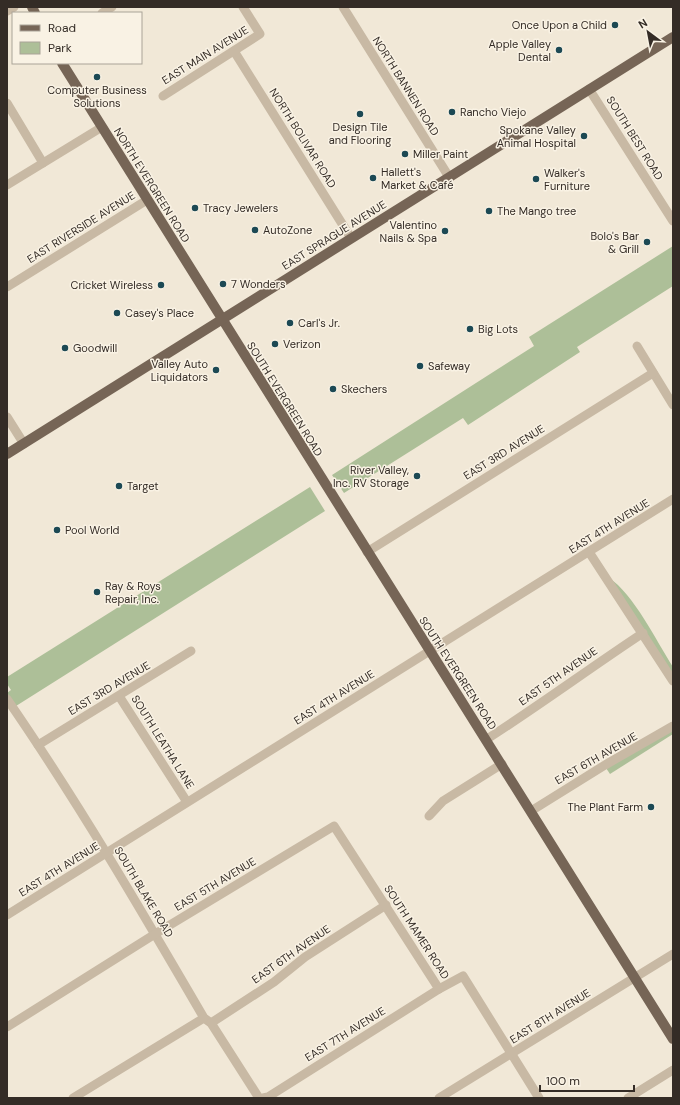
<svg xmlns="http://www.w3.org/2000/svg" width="680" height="1105" viewBox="0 0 680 1105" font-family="'DM Sans',sans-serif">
<rect width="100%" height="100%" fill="#f1e8d7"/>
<g fill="#adbf98">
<path d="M673,246V286L577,347L580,352L468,425L463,418L344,493L332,475L534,346L529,337Z"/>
<path d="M310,487L325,511L16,706L7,693L11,690L7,684V677Z"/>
<path d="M609,578C633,593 657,642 673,667V675Z"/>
<path d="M673,730V734L610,774L606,768Z"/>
</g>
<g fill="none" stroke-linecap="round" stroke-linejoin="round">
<g stroke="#c8b9a4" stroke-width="9">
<path d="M343,7L449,177"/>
<path d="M7,11L14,7"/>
<path d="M102,13L112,7"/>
<path d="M234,51L351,238"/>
<path d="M589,89L673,221"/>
<path d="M163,96L260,34L243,7"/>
<path d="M7,103L43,163"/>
<path d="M7,185L102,127"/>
<path d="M7,287L147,200"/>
<path d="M637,346L673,405"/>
<path d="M7,417L24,444"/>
<path d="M367,552L653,373"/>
<path d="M589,552L673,681"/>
<path d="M119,696L187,802"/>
<path d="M7,699C78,802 141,910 204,1018L211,1023L259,1098"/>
<path d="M487,739C540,705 590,668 643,633"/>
<path d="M38,745L191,651"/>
<path d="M531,811L605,765L673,726"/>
<path d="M429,816L443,801L502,764"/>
<path d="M7,915L673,499"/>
<path d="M211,1023L274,982L305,957L386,905"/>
<path d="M7,1027L155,934L334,826L439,989L463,976L539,1098"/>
<path d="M73,1098L204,1018"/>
<path d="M263,1098L268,1097L439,989"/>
<path d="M439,1098L673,954"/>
<path d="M628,1098L673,1070"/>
</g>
<g stroke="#766556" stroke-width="10">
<path d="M32,7L35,13"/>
<path d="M62,63L673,1039"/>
<path d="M7,454L673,37"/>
</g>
</g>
<g fill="#1c4954" stroke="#f9f2e4" stroke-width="1.5">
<circle cx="615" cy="25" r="4"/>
<circle cx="559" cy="50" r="4"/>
<circle cx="97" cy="77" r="4"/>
<circle cx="452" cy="112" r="4"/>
<circle cx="360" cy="114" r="4"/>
<circle cx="584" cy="136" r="4"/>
<circle cx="405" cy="154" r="4"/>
<circle cx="373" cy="178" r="4"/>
<circle cx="536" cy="179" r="4"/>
<circle cx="195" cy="208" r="4"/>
<circle cx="489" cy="211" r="4"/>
<circle cx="255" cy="230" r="4"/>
<circle cx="445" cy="231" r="4"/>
<circle cx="647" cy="242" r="4"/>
<circle cx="223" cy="284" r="4"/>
<circle cx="161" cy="285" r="4"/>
<circle cx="117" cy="313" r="4"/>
<circle cx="290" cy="323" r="4"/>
<circle cx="470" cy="329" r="4"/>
<circle cx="275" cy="344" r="4"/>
<circle cx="65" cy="348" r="4"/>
<circle cx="420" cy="366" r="4"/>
<circle cx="216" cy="370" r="4"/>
<circle cx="333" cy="389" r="4"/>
<circle cx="417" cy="476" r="4"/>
<circle cx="119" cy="486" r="4"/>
<circle cx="57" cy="530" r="4"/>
<circle cx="97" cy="592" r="4"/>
<circle cx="651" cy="807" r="4"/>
</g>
<g text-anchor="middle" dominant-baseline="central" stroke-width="3" stroke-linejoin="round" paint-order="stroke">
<g font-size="11" fill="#342c26" stroke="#f9f2e4" text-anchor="start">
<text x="607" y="25" text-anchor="end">Once Upon a Child</text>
<text x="551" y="44" text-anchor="end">Apple Valley<tspan x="551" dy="13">Dental</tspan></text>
<text x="97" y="90" text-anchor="middle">Computer Business<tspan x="97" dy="13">Solutions</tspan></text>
<text x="460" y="112">Rancho Viejo</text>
<text x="360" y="127" text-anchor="middle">Design Tile<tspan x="360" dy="13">and Flooring</tspan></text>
<text x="576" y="130" text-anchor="end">Spokane Valley<tspan x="576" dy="13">Animal Hospital</tspan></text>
<text x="413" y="154">Miller Paint</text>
<text x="381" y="172">Hallett's<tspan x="381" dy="13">Market &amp; Café</tspan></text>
<text x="544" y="173">Walker's<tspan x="544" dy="13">Furniture</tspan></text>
<text x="203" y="208">Tracy Jewelers</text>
<text x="497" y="211">The Mango tree</text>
<text x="437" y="225" text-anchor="end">Valentino<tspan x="437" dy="13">Nails &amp; Spa</tspan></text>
<text x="263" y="230">AutoZone</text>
<text x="639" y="236" text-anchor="end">Bolo's Bar<tspan x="639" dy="13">&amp; Grill</tspan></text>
<text x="231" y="284">7 Wonders</text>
<text x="153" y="285" text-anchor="end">Cricket Wireless</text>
<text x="125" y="313">Casey's Place</text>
<text x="298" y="323">Carl's Jr.</text>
<text x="478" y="329">Big Lots</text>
<text x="283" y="344">Verizon</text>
<text x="73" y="348">Goodwill</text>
<text x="208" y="364" text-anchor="end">Valley Auto<tspan x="208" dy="13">Liquidators</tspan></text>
<text x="428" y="366">Safeway</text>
<text x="341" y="389">Skechers</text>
<text x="409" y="470" text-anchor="end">River Valley,<tspan x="409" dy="13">Inc. RV Storage</tspan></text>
<text x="127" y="486">Target</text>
<text x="65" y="530">Pool World</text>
<text x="105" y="586">Ray &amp; Roys<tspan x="105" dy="13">Repair, Inc.</tspan></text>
<text x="643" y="807" text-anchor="end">The Plant Farm</text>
</g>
<g font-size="11" fill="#342c26" stroke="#f9f2e4">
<text transform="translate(205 55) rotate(-32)">EAST MAIN AVENUE</text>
<text transform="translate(406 86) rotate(58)">NORTH BANNEN ROAD</text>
<text transform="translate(303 138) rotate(58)">NORTH BOLIVAR ROAD</text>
<text transform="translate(635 138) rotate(58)">SOUTH BEST ROAD</text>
<text transform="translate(152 185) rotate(58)">NORTH EVERGREEN ROAD</text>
<text transform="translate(81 227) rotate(-32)">EAST RIVERSIDE AVENUE</text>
<text transform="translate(334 235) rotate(-32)">EAST SPRAGUE AVENUE</text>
<text transform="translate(285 399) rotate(58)">SOUTH EVERGREEN ROAD</text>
<text transform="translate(504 452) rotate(-32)">EAST 3RD AVENUE</text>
<text transform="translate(609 526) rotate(-32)">EAST 4TH AVENUE</text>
<text transform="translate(458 673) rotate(57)">SOUTH EVERGREEN ROAD</text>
<text transform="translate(558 676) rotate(-35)">EAST 5TH AVENUE</text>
<text transform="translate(109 688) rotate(-31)">EAST 3RD AVENUE</text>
<text transform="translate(334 697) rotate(-32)">EAST 4TH AVENUE</text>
<text transform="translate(163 742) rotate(58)">SOUTH LEATHA LANE</text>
<text transform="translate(596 758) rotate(-30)">EAST 6TH AVENUE</text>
<text transform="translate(59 869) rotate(-32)">EAST 4TH AVENUE</text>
<text transform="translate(215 884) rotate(-31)">EAST 5TH AVENUE</text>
<text transform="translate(144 892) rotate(59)">SOUTH BLAKE ROAD</text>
<text transform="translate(417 932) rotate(57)">SOUTH MAMER ROAD</text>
<text transform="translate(291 954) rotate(-35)">EAST 6TH AVENUE</text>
<text transform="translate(550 1016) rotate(-32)">EAST 8TH AVENUE</text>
<text transform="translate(345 1034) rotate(-32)">EAST 7TH AVENUE</text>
</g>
</g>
<rect width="680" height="1105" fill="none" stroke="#342c26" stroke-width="16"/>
<rect x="12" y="12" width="130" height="52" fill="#f9f2e4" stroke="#aaa398"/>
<rect x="20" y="25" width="20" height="6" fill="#766556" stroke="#aaa398"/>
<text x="48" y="32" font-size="12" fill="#342c26">Road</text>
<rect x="20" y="42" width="20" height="12" fill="#adbf98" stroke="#aaa398"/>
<text x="48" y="52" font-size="12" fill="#342c26">Park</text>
<g transform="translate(648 32) rotate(328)" stroke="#f9f2e4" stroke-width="3" paint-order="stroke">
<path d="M0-3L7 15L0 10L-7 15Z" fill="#342c26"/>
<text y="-6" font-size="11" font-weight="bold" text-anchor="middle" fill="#342c26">N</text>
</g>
<path d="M540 1085v6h94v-6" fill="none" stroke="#342c26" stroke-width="2"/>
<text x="546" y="1085" font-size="12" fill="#342c26" stroke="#f9f2e4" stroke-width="3" paint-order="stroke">100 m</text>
</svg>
